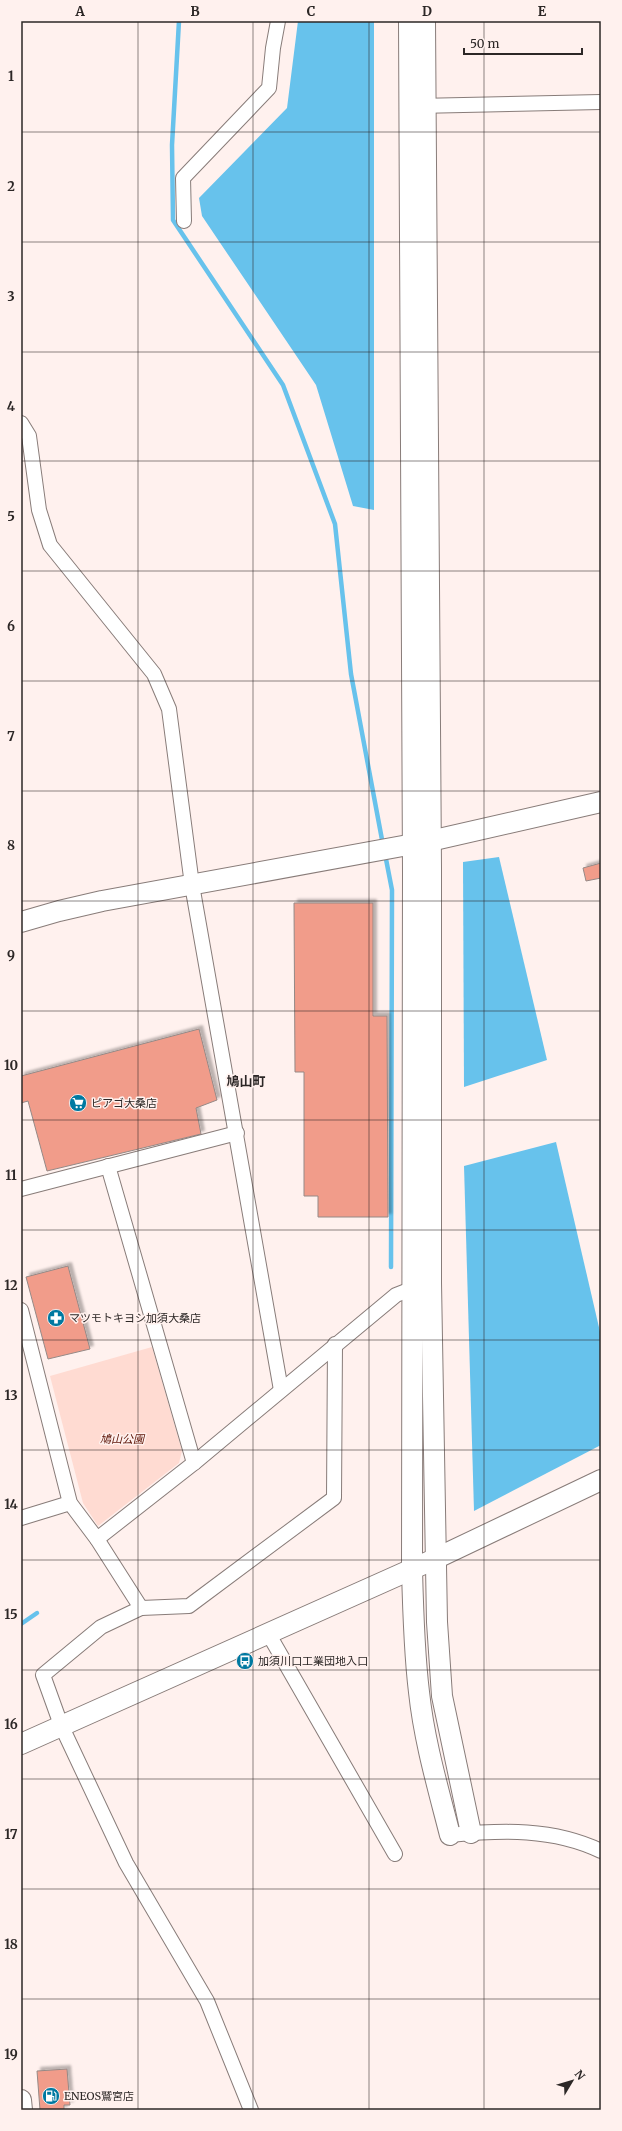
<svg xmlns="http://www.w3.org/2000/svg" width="622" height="2131" viewBox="0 0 622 2131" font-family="Merriweather,'Noto Sans JP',serif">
<defs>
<filter id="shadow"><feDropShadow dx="3.5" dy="-3.5" stdDeviation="1" flood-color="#0004"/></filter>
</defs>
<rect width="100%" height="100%" fill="#fff1ee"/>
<path fill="#ffdbd2" d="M152,1347L182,1451L179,1463L98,1526L83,1503L50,1376Z"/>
<g fill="#67c2ec">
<path d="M298,21H374V510L353,506L316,385L202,216L199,198L287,108Z"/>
<path d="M499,857L547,1060L464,1087L463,862Z"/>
<path d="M556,1142L601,1336V1445L474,1511L464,1166Z"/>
</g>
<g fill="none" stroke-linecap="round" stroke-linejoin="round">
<g stroke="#67c2ec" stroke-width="4.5">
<path d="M179,21L172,145L173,220L283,385L335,524L351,674L383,845"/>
<path d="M385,854L392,890L391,1267"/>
<path d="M21,1624L37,1613"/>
</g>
</g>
<g fill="#f19c8a" stroke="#958986" filter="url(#shadow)">
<path d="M601,863V878L586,881L583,868Z"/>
<path d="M294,903H373V1016H387L388,1217H318V1196H304V1072H295Z"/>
<path d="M199,1029L217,1100L196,1108L201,1134L47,1171L28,1101L21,1103V1076Z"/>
<path d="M68,1266L90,1349L48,1359L26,1277Z"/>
<path d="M67,2069L70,2105H64V2110H40L37,2071Z"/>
</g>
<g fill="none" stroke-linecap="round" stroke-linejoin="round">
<defs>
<g id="street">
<path d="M417,106L601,102"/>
<path d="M184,221L183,178L269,88L273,48L278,21"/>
<path d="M21,423L29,436L39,510L50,545L154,674L169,709L192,885L281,1390"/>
<path d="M108,1166L194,1463"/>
<path d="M21,1189L237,1133"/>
<path d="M21,1310L70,1503L97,1539L194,1463L396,1295L419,1286"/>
<path d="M21,1518L70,1503"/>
<path d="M97,1539L141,1608"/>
<path d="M268,1633L395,1854"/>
<path d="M450,1835C502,1830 553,1828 601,1851"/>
<path d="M251,2110L207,2001L126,1863L61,1725L43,1675L101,1627L141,1608L189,1606L334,1498L335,1344"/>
</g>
<g id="secondary">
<path d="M409,21L413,872L412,1569C413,1610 414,1651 419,1692C424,1740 438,1788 450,1835"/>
<path d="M425,21L431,868V1283L437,1622L442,1696L471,1833"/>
<path d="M21,922L59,911L102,901L430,841L601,802"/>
<path d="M21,1744L437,1558L601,1480"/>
<path d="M21,2100L22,2110"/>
</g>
</defs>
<use href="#street" stroke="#887c79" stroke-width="16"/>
<use href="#secondary" stroke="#887c79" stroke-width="22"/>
<use href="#street" stroke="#fff" stroke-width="14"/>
<use href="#secondary" stroke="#fff" stroke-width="20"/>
</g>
<path fill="none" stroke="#2c2726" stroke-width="1" stroke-opacity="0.55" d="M138,21V2110M253,21V2110M369,21V2110M484,21V2110M21,132H601M21,242H601M21,352H601M21,461H601M21,571H601M21,681H601M21,791H601M21,901H601M21,1011H601M21,1120H601M21,1230H601M21,1340H601M21,1450H601M21,1560H601M21,1670H601M21,1779H601M21,1889H601M21,1999H601"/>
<defs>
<symbol id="supermarket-disc" viewBox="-11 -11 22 22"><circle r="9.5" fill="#0079a1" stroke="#fff1ee"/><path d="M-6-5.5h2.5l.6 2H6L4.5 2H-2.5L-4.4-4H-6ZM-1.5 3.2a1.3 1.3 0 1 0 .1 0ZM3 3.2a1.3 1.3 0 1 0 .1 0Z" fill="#fff"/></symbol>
<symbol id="pharmacy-disc" viewBox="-11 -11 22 22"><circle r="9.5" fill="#0079a1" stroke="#fff1ee"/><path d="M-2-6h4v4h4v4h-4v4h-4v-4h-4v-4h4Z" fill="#fff"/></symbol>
<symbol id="bus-disc" viewBox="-11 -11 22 22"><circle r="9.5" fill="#0079a1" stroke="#fff1ee"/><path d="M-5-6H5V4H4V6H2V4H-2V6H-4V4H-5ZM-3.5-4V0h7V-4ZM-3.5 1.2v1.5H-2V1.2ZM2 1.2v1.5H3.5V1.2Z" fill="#fff"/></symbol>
<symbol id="fuel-disc" viewBox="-11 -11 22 22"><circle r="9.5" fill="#0079a1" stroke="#fff1ee"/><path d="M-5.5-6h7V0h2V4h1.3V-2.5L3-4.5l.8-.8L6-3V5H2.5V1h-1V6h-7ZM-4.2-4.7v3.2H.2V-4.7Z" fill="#fff"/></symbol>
</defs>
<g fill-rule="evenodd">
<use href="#supermarket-disc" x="68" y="1093" width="20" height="20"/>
<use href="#pharmacy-disc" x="46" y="1308" width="20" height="20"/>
<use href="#bus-disc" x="235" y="1651" width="20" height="20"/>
<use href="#fuel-disc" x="41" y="2086" width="20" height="20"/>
</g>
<g text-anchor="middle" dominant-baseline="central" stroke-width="3" stroke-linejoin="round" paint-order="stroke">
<g font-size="11" fill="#2c2726" stroke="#fff1ee" text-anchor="start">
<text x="91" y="1103">ピアゴ大桑店</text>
<text x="69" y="1318">マツモトキヨシ加須大桑店</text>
<text x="258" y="1661">加須川口工業団地入口</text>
<text x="64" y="2096">ENEOS鷲宮店</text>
</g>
<g font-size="11" font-style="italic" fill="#5c1204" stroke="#fff1ee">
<text x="122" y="1439">鳩山公園</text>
</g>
<g font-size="13" font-weight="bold" fill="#2c2726" stroke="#fff1ee">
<text x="246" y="1081">鳩山町</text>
</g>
</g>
<rect width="622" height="2131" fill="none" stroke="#fff1ee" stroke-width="44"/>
<g transform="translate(572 2081) rotate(52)" stroke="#fff1ee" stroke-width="3" paint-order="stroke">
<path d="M0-3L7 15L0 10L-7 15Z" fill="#2c2726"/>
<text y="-6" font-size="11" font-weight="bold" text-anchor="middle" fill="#2c2726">N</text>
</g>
<path d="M464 48v6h118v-6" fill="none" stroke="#2c2726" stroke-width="2"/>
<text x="470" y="48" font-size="12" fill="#2c2726" stroke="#fff1ee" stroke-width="3" paint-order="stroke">50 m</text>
<rect x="22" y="22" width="578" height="2087" fill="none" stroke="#2c2726" stroke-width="1.5"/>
<g font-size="13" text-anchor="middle" font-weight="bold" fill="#2c2726">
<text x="80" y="16">A</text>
<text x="195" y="16">B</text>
<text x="311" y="16">C</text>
<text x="427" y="16">D</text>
<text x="542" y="16">E</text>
<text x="11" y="81">1</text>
<text x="11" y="191">2</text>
<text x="11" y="301">3</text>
<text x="11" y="411">4</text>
<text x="11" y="521">5</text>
<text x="11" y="631">6</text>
<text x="11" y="741">7</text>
<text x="11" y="850">8</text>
<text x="11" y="960">9</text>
<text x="11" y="1070">10</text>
<text x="11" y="1180">11</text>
<text x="11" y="1290">12</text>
<text x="11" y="1400">13</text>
<text x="11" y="1509">14</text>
<text x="11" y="1619">15</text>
<text x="11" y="1729">16</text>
<text x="11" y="1839">17</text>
<text x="11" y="1949">18</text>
<text x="11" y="2059">19</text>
</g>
</svg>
